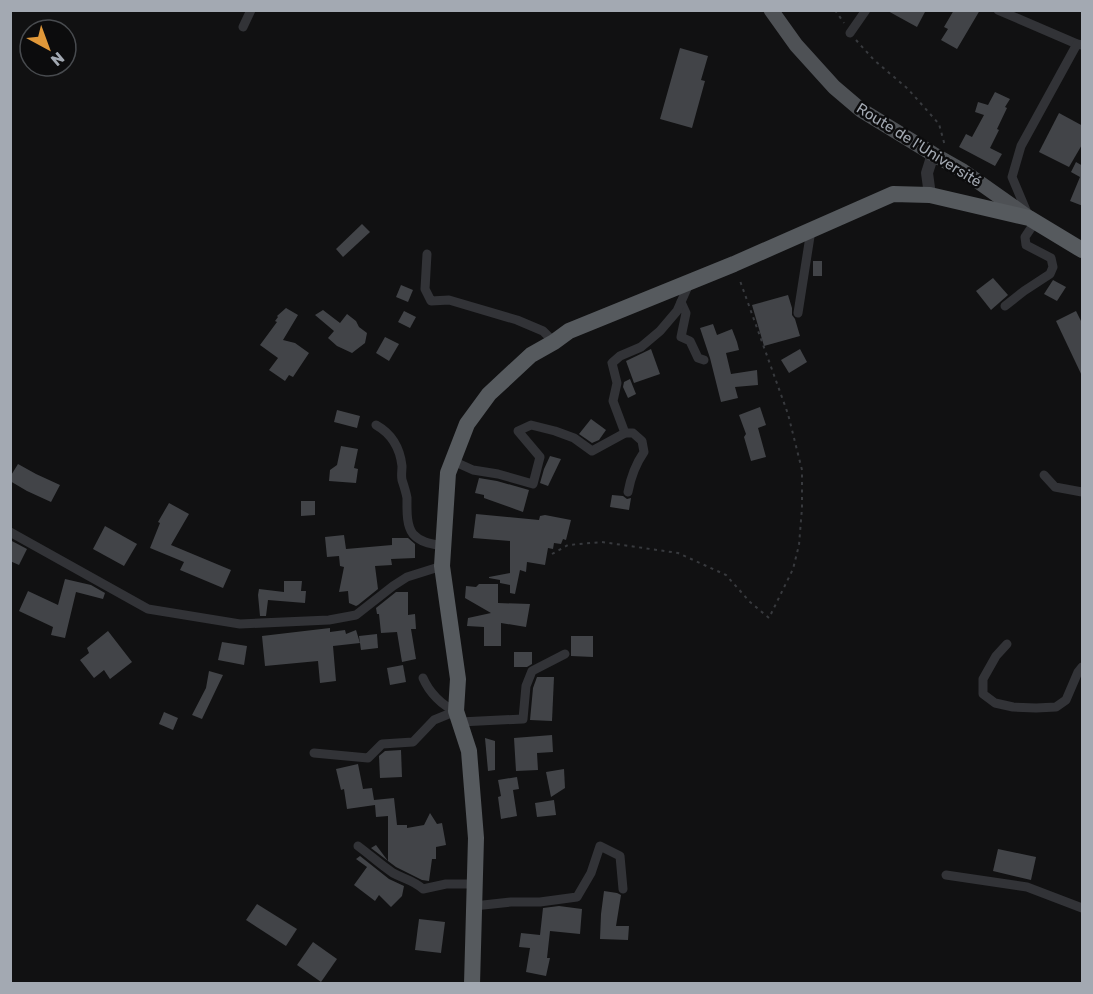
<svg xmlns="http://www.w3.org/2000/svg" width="1093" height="994" viewBox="0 0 1093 994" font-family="Rubik,sans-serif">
<rect width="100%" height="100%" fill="#111112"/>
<g fill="#424448">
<path d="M886,10H926L917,27Z"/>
<path d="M954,10H980L957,49L941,40L948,29L944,27Z"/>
<path d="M680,48L708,56L701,80L705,81L692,128L660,119Z"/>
<path d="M995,92L1010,99L1005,107L1007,108L997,129L999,130L990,148L1002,154L995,166L959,147L966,134L972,137L984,115L975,112L978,102L988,105Z"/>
<path d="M1059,113L1083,126V143L1069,167L1039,152Z"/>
<path d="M1076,162L1083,166V206L1070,201L1080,177L1071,172Z"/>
<path d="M362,224L370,232L343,257L336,249Z"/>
<rect x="813" y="261" width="9" height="15"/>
<path d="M993,278L1008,295L991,310L976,291Z"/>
<path d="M1053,280L1066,287L1057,301L1044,294Z"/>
<path d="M401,285L413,290L408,302L396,297Z"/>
<path d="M788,295L792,308V315L795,319L800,336L764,346L752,305Z"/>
<path d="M286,308L298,315L283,340L295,343L309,353L293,377L289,375L285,381L269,370L278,358L260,345L277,322L275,321L278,317L277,316Z"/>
<path d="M323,310L340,323L347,314L356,321L359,327L367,333L365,343L352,353L337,346L328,338L334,331L315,315Z"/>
<path d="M404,311L416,317L410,328L398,322Z"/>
<path d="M1076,311L1083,325V378L1056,321Z"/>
<path d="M713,324L717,335L732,329L737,342L739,350L726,353L731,374L757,370L758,385L735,387L738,398L721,402L710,358L700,328Z"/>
<path d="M385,337L399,344L389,361L376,353Z"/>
<path d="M651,349L660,374L634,383L626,361Z"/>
<path d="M800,349L807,362L789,373L781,360Z"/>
<path d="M630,379L636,394L628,398L623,387L624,382Z"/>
<path d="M760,407L766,425L758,428L766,457L751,461L744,437L746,434L739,415Z"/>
<path d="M337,410L360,416L357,428L334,422Z"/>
<path d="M591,419L606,430L599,440L592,443L579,434Z"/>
<path d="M341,446L358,449L354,468L358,469L356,483L329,481L330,470L337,465Z"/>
<path d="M550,456L561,459L548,486L540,483L544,469Z"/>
<path d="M18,464L36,474L60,485L51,502L27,491L10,481V477Z"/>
<path d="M479,478L497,481L529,490L523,512L484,498V495L475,493Z"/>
<path d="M612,495L623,496L627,499L631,498L629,510L610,507Z"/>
<path d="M301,501H315V515L301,516Z"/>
<path d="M169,503L189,514L171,545L231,570L223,588L180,570L184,562L150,548L160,523L158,522Z"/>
<path d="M476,514L539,520L540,516L545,515L571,520L566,540L563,539L561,544L554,543L553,549L548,548L545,565L527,562L526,572L520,570L515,594L510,593V585L500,583V580L489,578V577L510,573V541L473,538Z"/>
<path d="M105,526L137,544L124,566L93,549Z"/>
<path d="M344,535L346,549L392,545V538H408L415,544V558L391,559L392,565L375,566L378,589L358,605L356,606L349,603L348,591L339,592L344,567L340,566L339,556L327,557L325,537Z"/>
<path d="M10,540L27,549L19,565L10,561Z"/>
<path d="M65,579L91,585L105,593L103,599L76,592L65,638L51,635L53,627L19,611L28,591L58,605Z"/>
<path d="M284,581H302L301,591H306L305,603L268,600L266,616H260L258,595L259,589L284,592Z"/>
<path d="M479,584H498V603L530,604L526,627L501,623V646H484V627L467,626L468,618L491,613L465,598L466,586L476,587Z"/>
<path d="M396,592H408V615L415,614L416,629H411L416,659L402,662L397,632L381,633L379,614H377L376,608Z"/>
<path d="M330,628V632L345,630L346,634L356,630L360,643L333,646L336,681L320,683L318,661L265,666L262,636Z"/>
<path d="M108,631L132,662L110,679L104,670L94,678L80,660L89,653L87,648Z"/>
<path d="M377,634L378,648L361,650L359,636Z"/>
<path d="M571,636H593V657L571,656Z"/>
<path d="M222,642L247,646L244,665L218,660Z"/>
<path d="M514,652H532V664L527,667H514Z"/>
<path d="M403,665L406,682L390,685L387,668Z"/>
<path d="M209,671L223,675L202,719L192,715L206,688Z"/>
<path d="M537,677H554L552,721L530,720L533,688Z"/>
<path d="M164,712L178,718L173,730L159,724Z"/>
<path d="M552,735L553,752L537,753L538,770L516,771L514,738Z"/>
<path d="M485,738L495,741V770L488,771Z"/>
<path d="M401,750L402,777L380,778L379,756L385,751Z"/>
<path d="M358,764L363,789L372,788L374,800L394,798L397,825H407V828L424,825L430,813L437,824L442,823L446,845L436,847V859H432L429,881L422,880L396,867L388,861L371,848L376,845L388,861V816L376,817L375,805L347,809L344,789L341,790L336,769Z"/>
<path d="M564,769L565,788L551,797L546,772Z"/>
<path d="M517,777L519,789L513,790L517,816L501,819L498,797L501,796L498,780Z"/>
<path d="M554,800L556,815L537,817L535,803Z"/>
<path d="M998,849L1036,857L1031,880L993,871Z"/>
<path d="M360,856L389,879L404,886L402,896L391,907L379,895L375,901L354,885L367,867L356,859Z"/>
<path d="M604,891L617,893L621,895L616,926H629L628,940L600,939L601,914Z"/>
<path d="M257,904L297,929L286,946L246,920Z"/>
<path d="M559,906L582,909L580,934L550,931L547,958H550L546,976L526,972L530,948L519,947L521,933L540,935L543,908Z"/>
<path d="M419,919L445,922L441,953L415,950Z"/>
<path d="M313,942L337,959L321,982L297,965Z"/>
</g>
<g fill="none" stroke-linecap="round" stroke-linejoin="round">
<g stroke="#383a3e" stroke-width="2" stroke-dasharray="3 4.5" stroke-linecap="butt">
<path d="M835,10L844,23"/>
<path d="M856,40L874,60L908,89L939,124L945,146"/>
<path d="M552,554L568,545L602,542L678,553L726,575L750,602L769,618L793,569L799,545L802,508V470L788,414L739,278"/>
</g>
<g stroke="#323337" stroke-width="9">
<path d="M998,10L1077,44L1082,45"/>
<path d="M243,27L251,10"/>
<path d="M850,33L866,10"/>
<path d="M1028,215L1012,177L1021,146L1077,44"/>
<path d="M427,254L425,289L431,301L449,300L517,320L543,331L554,342"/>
<path d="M681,302L686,313L681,337L690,341L698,358L704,360"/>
<path d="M1005,306L1024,291L1050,274L1053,267L1051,258L1026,245L1025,237L1035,222"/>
<path d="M798,313L811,230"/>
<path d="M376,425C392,434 400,448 402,466C402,471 401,475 402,480C404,486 406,492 407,498C407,509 406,525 413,534C421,543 432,544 443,546"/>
<path d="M625,433L613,401L617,383L612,363L620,356L641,347L660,331L677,311L689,284"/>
<path d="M453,461L473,470L498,474L533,484L540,457L518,431L531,425L555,431L574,438L592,451L625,433H633L642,441L644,452C635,465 631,476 628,492"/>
<path d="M1044,475L1055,487L1082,492"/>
<path d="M10,532L148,609L240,624L329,620L356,615L393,586L407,577L442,566"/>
<path d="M1007,644L996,656L983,679V694L995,703L1013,707L1036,708L1056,707L1066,700L1078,672L1082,667"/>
<path d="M423,678C429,692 442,706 456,711"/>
<path d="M460,722L523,719L526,686L532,671L565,654"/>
<path d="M314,753L368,758L382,744L413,742L434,720L456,711"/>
<path d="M358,846C370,855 381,865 393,873C404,879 413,880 423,889L446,884H475"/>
<path d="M946,875L1027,887L1082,908"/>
<path d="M474,906L511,902H540L577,897L591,873L600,846L620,856L623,889"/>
</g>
<path stroke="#323337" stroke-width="12" d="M930,195L927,173L933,154"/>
<path stroke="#4e5155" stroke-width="15" d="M771,10L796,45L834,87L861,110L933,154L963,171L1028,217"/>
<path stroke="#565a5e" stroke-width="16" d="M472,984L476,838L469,751L456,711L458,679L442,566L448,473L467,424L489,394L531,355L554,342L569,331L734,264L893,194L930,195L1029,218L1082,250"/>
</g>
<g text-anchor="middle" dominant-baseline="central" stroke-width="5" stroke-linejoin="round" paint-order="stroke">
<g font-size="15" fill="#a3a9b2" stroke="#0c0c0d">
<text transform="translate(919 145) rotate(32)">Route de l'Université</text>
</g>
</g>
<rect width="1093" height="994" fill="none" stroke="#a3a9b2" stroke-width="24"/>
<g transform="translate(48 48) rotate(139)"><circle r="28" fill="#0c0c0d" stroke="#484b4f" stroke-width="1.5"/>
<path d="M0-4.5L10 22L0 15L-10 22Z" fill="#e19839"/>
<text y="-9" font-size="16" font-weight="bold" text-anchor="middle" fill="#a3a9b2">N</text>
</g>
</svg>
